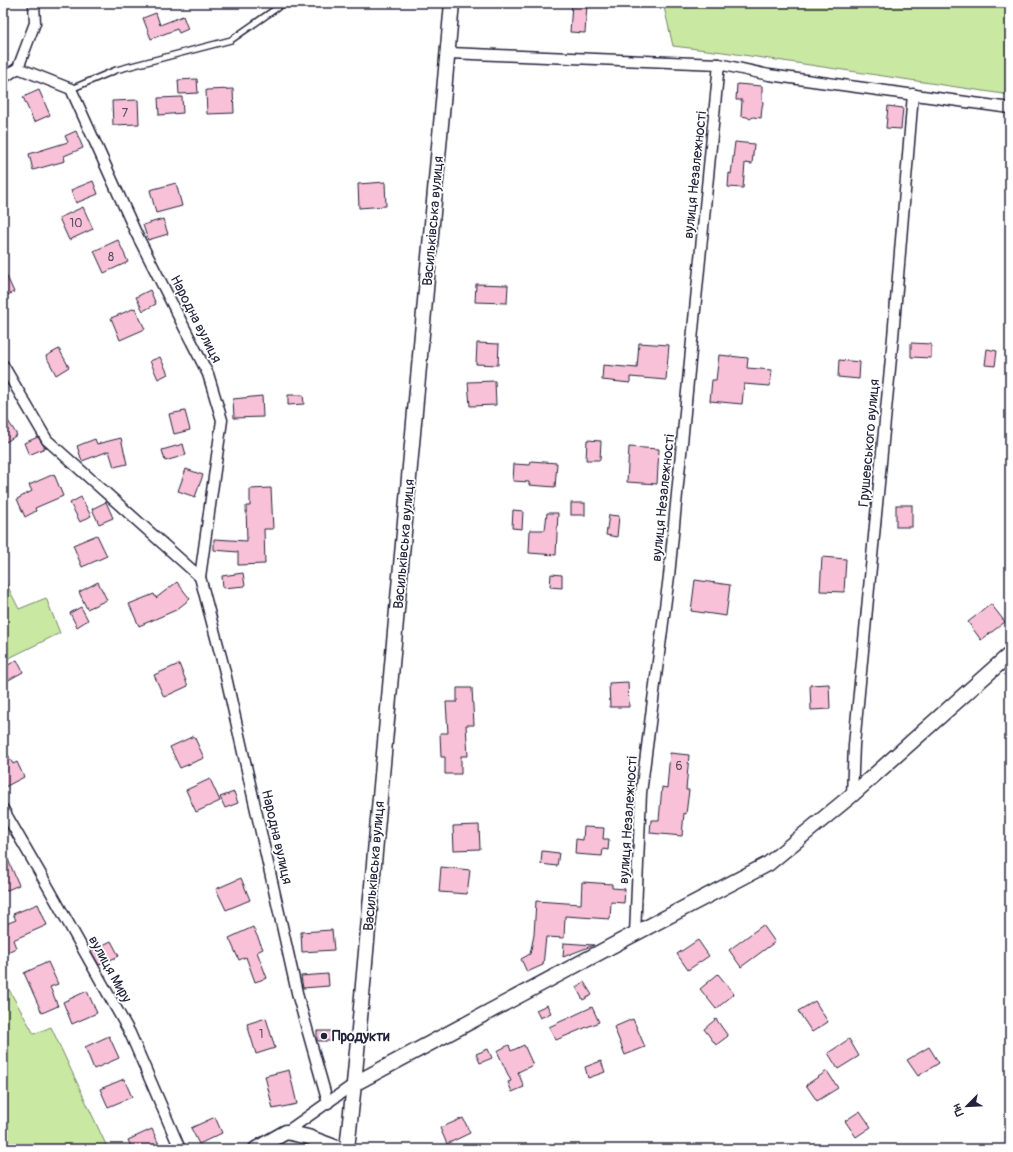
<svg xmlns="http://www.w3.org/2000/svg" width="1013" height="1152" viewBox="0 0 1013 1152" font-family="Pangolin,sans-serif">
<rect width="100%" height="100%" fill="#fff"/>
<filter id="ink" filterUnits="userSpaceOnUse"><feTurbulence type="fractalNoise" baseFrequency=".025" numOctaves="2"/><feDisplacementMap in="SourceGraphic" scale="8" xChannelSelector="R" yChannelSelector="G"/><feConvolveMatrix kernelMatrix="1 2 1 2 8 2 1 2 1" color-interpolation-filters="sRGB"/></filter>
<g filter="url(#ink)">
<g fill="#c9e8a1" stroke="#76856e">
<path d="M661,3H1010V95L723,52L673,46L664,7Z"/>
<path d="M3,577L19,609L46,598L60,633L3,661Z"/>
<path d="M3,979L34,1034L51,1027L108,1149H3Z"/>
</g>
<g fill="#f9c1d8" stroke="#22223b">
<path d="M572,4L587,5L585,33L570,32Z"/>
<path d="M156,13L160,25L183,16L188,29L179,33L177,29L151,39L143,18Z"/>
<path d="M197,79L198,93L179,94L178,80Z"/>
<path d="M737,84L762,86V99L763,103L762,107L761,118L753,117L750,119L747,117L741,116L742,100H736Z"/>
<path d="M233,89L234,113L207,114L206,90Z"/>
<path d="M39,90L50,115L34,122L23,97Z"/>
<path d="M182,97L183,113L159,115L158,98Z"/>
<path d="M138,100L139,124L113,125L112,101Z"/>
<path d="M888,106L903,108L901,129L886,128Z"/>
<path d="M76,131L83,148L64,156L65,161L33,170L29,154L68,142L65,136Z"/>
<path d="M735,142L754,144L752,164L745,163L743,188L728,187L729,173L731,174Z"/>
<path d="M93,181L98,194L76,203L71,190Z"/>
<path d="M385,182L386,206L359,208L358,184Z"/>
<path d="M176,183L182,206L156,213L150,190Z"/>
<path d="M83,207L93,229L69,240L59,218Z"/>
<path d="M163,219L168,234L148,240L143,225Z"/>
<path d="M118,240L128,262L104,273L94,251Z"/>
<path d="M3,268L14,292L3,297Z"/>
<path d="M476,284L508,285L507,303L475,302Z"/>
<path d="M150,290L156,304L143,311L136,297Z"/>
<path d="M135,308L145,329L120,340L111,318Z"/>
<path d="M477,343L499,344L498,365L476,364Z"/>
<path d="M639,343L669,345L666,380L630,377V383L602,380L603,365L637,368Z"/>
<path d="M911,343L931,344V358L911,357Z"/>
<path d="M59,349L69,367L56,375L46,356Z"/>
<path d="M987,349L997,351L995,366L985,365Z"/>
<path d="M719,355L748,358L747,368L772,370L770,386L744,384L742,404L710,401L712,380H716Z"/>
<path d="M160,357L168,374L158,379L150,361Z"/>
<path d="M839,360L860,362L859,379L838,377Z"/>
<path d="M495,381L496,405L470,406L468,382Z"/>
<path d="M288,395H303L304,404L288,405Z"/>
<path d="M262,396L263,417L234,418L233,399Z"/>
<path d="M185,411L190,430L174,434L169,414Z"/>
<path d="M3,413L17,435L6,442L3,437Z"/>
<path d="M38,437L45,448L29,455L24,443Z"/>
<path d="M121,438L127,464L114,467L109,451L82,461L77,446L95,439L97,444Z"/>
<path d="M587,440L601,441L600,460H586Z"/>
<path d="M183,444L186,455L165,461L162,450Z"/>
<path d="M629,447L659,449L657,484L627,482Z"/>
<path d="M531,461L557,463L555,487L529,485V482L513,481L514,464L530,465Z"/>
<path d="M186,469L203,475L195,497L178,491Z"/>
<path d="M54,474L63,496L35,508L36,511L25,517L17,499L32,491L29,485Z"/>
<path d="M271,488L273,529H264L265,564L238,565V552L214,550V539L247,541L246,506H250V489Z"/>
<path d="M81,497L91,516L80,522L70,503Z"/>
<path d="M106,502L113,518L99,524L92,509Z"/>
<rect x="571" y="503" width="14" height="12"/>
<rect x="896" y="505" width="16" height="22"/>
<path d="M513,510L523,511L522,529L512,528Z"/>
<path d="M547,513H558L556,555L529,553L530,530H545Z"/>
<path d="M609,515L619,516L617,537L606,535Z"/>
<path d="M97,535L107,556L82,567L73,545Z"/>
<path d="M822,557L846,559L844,592L820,591Z"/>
<path d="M243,573L245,586L223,588L222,576Z"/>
<path d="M551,574L562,575V588L550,587Z"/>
<path d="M695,580L730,585L726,616L691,611Z"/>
<path d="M98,582L107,600L87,609L79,592Z"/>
<path d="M177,582L190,599L176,610L139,626L129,604L154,594L156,598Z"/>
<path d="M991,604L1005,622L981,640L968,622Z"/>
<path d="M81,607L88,620L77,627L70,613Z"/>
<path d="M17,660L23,672L3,683V668Z"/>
<path d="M179,664L188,686L164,697L154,675Z"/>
<path d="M628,682L629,707H610L609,683Z"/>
<path d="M829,684L830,709L811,710L810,685Z"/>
<path d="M457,688H472L474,725H466L468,756H461V774H445V757H441L440,733H448L446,702H457Z"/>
<path d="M194,736L204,758L180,768L170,747Z"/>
<path d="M3,746L13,764L17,762L24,777L3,788Z"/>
<path d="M670,753L689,755L686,790H689L686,814L684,813L682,836L650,833L651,820H659L662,787L667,788Z"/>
<path d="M210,779L220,801L196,812L186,790Z"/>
<path d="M234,792L238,803L225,808L220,797Z"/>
<path d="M479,825L480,849L454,850L453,826Z"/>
<path d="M584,827L604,828L603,839H609L608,850L603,849L602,856L575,854L576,839L583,840Z"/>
<path d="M3,848L19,885L3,892Z"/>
<path d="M542,851L559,853L557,866L541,864Z"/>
<path d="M441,867L470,870L467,894L439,892Z"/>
<path d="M241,878L250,900L226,910L216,889Z"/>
<path d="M582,882L612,884V888L625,889L624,903L611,902L610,919L565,916L564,938L546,937L543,965L527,972L521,959L530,954L534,935L536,901L581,904Z"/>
<path d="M38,904L47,925L13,940L16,948L3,954V917L6,924L16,920L13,914Z"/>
<path d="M763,925L775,942L741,967L729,950Z"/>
<path d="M253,927L263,949L257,952L267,978L255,982L246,957L239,960L229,938Z"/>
<path d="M332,930L334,950L302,952L301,932Z"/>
<path d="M698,940L709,956L688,970L677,954Z"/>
<path d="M111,941L119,956L99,965L91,951Z"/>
<path d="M564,943L594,945L563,957Z"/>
<path d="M48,962L58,984L50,987L58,1006L42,1013L24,973Z"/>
<path d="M328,974L329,986L303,988L301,976Z"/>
<path d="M718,974L734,994L716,1009L700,989Z"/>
<path d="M584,982L592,995L583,1000L576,987Z"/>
<path d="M87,991L97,1013L72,1024L63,1002Z"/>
<path d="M815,1001L828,1022L812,1032L798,1011Z"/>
<path d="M547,1005L551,1013L540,1018L536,1010Z"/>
<path d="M592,1007L599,1022L556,1040L549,1027Z"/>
<path d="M266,1018L275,1048L256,1054L247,1024Z"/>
<path d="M633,1019L645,1047L625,1055L614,1027Z"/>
<path d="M716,1019L728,1036L716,1045L704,1029Z"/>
<rect x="317" y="1031" width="14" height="10"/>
<path d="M109,1036L119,1058L94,1069L85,1047Z"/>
<path d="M849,1039L859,1056L838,1069L828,1053Z"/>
<path d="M509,1045L511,1051L524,1045L533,1065L518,1072L524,1087L512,1092L508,1082L511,1081L497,1051Z"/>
<path d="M929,1047L939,1063L918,1076L907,1060Z"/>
<path d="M488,1049L492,1058L480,1063L476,1054Z"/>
<path d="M601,1061L605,1072L588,1078L585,1067Z"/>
<path d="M289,1070L297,1104L273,1109L265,1076Z"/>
<path d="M827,1071L838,1088L817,1101L806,1085Z"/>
<path d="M124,1079L132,1097L108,1107L100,1089Z"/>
<path d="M860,1111L871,1127L856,1137L845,1121Z"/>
<path d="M215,1117L222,1133L199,1144L191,1128Z"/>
<path d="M463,1118L470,1133L447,1144L440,1128Z"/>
<path d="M152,1129L161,1149H132L128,1140Z"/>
</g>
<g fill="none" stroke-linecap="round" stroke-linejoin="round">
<defs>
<path id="lane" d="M71,89L116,70L231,40L284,3"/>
<g id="street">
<path d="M449,53L719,64L769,75L1010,108"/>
<path d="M18,68L71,89L136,233L208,374L222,420L200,577"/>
<path d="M3,78L18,68L35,23L34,3"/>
<path d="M3,365L47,440L200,577L224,668L298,997L328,1103"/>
<path d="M852,795L854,745L893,337L913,94"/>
<path d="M3,809L47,885L130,1033L180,1149"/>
<path d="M635,934L641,793L669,576L719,64"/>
<path d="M286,1132L354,1084"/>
</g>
<g id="secondary">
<path d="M354,1084L621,941L768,864L852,795L1010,654"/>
<path d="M256,1149L286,1132L308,1137L340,1149"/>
<path d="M347,1149L354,1084L452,3"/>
</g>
</defs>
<use href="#lane" stroke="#22223b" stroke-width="8"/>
<use href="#street" stroke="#22223b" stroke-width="13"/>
<use href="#secondary" stroke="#22223b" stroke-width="17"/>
<use href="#lane" stroke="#fff" stroke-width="5"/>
<use href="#street" stroke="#fff" stroke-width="10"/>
<use href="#secondary" stroke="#fff" stroke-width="14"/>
</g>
</g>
<circle fill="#22223b" stroke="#fff" stroke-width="1.5" cx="324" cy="1036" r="4"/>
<g text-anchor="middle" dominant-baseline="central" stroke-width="3.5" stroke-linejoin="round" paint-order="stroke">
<g font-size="12" fill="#584a62">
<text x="125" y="113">7</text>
<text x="76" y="223">10</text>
<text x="111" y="257">8</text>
<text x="679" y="766">6</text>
<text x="261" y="1034">1</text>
</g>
<g font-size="14" fill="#22223b" stroke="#fff">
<text transform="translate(695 175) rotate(-84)">вулиця Незалежності</text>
<text transform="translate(433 221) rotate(-85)">Васильківська вулиця</text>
<text transform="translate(196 319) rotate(63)">Народна вулиця</text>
<text transform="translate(869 443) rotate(-85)">Грушевського вулиця</text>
<text transform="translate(663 498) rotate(-84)">вулиця Незалежності</text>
<text transform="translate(404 544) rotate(-85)">Васильківська вулиця</text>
<text transform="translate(628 820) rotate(-86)">вулиця Незалежності</text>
<text transform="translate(277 837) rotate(77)">Народна вулиця</text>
<text transform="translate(374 866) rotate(-85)">Васильківська вулиця</text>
<text transform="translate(110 969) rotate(61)">вулиця Миру</text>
</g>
<g font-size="14" font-weight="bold" fill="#22223b" stroke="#fff" text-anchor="start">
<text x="332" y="1036">Продукти</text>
</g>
</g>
<rect width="1013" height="1152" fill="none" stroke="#fff" stroke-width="16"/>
<rect x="8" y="8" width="997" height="1136" fill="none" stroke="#22223b" stroke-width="1.5" filter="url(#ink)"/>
<g transform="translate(967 1106) rotate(246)" stroke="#ffffff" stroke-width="3" paint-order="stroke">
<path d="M0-3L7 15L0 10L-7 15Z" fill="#22223b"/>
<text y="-6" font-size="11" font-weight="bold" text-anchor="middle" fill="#22223b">Пн</text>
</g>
</svg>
